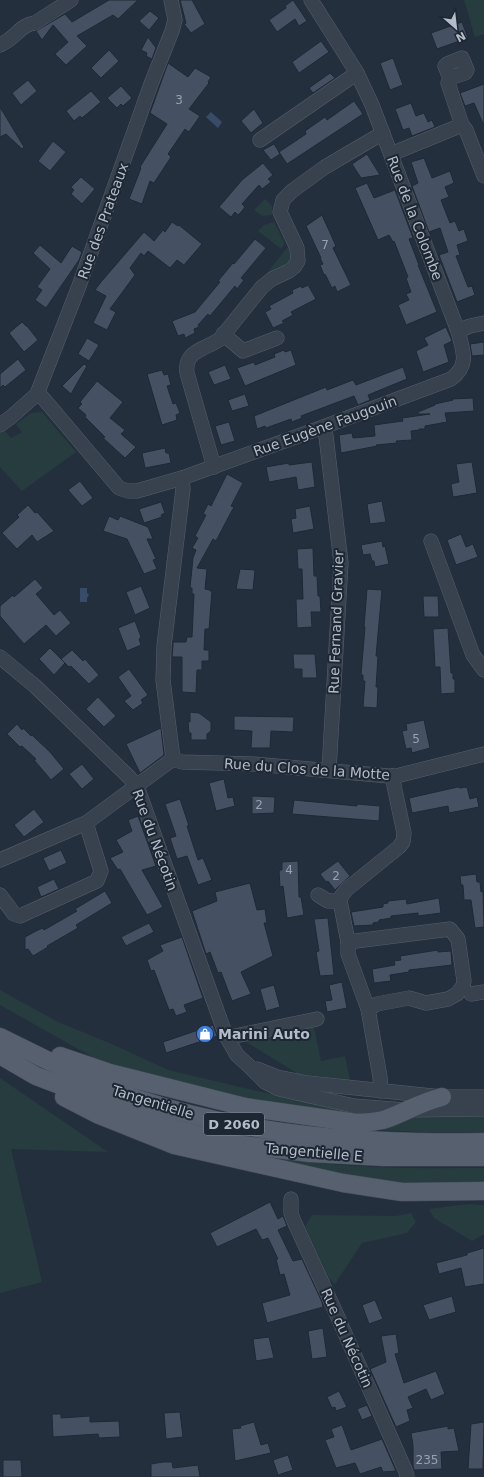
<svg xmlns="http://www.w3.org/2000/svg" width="484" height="1477" viewBox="0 0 484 1477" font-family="'DejaVu Sans',sans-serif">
<rect width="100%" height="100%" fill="#242f3e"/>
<g fill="#263c3f">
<path d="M464,0H484V34L475,37Z"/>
<path d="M265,199L272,206V215L262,216L254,210Z"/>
<path d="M274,222L284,242V245L281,249L258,231L264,225Z"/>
<path d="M290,247L292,254L290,263L269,275L267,273L287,248Z"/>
<path d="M42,412L76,452L22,491L0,467V433L4,430L11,438L22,432L16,424L31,413Z"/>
<path d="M0,990L58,1022L112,1044L168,1070L257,1091L360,1112L359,1115L263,1105L153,1076L94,1058L0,1005Z"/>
<path d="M313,1022L321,1061L345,1056L350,1080L298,1074L238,1037Z"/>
<path d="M0,1078L108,1152L11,1149L42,1282L0,1293Z"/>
<path d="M484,1115V1132H422L377,1130L378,1128L420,1116Z"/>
<path d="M227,1150C271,1157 314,1164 358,1166C400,1169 442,1168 484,1168V1186L396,1187Z"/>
<path d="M468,1204L484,1205V1234L472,1241L434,1218L429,1209Z"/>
<path d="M411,1213L416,1222L407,1233L362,1243L335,1284L329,1279L305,1226L312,1215L396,1216Z"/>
</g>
<g fill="#394c67">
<path d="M211,112L222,122L218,128L206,117Z"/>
<path d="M80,588H87V593L89,595L87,598V602H80Z"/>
</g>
<g fill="#455162" stroke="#1f2835">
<path d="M109,0H138L118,19L113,15L77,36L87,46L66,65L55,54L68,42L53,25L42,40L36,31L65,14L72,22Z"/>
<path d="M180,0H192L205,24L191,33L184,24L186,23Z"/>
<path d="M293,0L307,21L299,26L295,19L277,32L269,20L286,8L285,6Z"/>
<path d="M150,11L159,18L149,30L139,21Z"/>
<path d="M462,22L468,38L437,49L431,33Z"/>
<path d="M148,37L156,48L152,59L146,56L147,53L141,50Z"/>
<path d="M321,41L329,52L299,73L292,62Z"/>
<path d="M109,50L119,61L101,78L91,68Z"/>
<path d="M393,58L403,85L390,90L380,63Z"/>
<path d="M168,63L188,77L195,68L211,77L208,82L209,83L189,109L200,116L189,132L185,129L168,154L171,157L154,183L150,181L142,204L129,199L141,168L140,167L167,124L150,113Z"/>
<path d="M330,73L335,78L313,93L309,88Z"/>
<path d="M28,80L37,91L21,105L12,93Z"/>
<path d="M484,84V126L474,103L465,106L460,93Z"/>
<path d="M121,86L132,98L123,106L121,104L117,108L107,98Z"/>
<path d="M91,91L101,102L82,118L80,116L74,121L66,111Z"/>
<path d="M354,101L363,114L287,164L279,152L280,154L271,160L263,150L274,144L279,152L306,134L305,131L325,117L327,120Z"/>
<path d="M411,103L416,116L424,113L428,122L432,120L435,127L412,136L409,128L403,130L395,109Z"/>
<path d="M0,107L24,147L22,149L6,134L0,137Z"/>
<path d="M254,109L263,123L251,133L241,121Z"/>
<path d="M53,141L66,152L50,171L38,161Z"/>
<path d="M367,154L380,175L361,178L352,164Z"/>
<path d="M424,158L432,178L450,171L454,183L445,187L449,197L441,200L450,223L455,221L459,231L464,229L468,241L457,245L460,255L456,256L468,287L472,286L475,295L457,302L439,255L448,252L440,228L429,232L412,186L418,183L411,162Z"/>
<path d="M263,163L273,175L268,179L271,182L262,189L259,185L242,204L245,207L242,211L238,215L235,212L231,217L219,207L242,180Z"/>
<path d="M81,177L95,189L82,204L71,194L74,190L71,187Z"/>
<path d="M367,183L374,198L395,190L413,238L409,239L419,265H418L437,312L406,325L398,305L409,300L406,294L411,292L406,278L408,277L394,241L393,242L389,235L378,240L355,188Z"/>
<path d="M322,215L336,246L333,248L351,285L337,292L335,286L332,288L325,274L324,275L320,265L323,264L320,258H321L306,226Z"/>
<path d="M172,222L178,226L179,225L202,244L184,265L177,260L170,268L148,251L144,256L141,253L130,268L135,275L110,309L116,312L107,330L93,323L106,296L95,290L101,282L144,232L154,241L163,230L165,232Z"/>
<path d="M255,239L266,248L241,278L244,280L237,289L235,286L210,316L208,314L198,325L199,327L194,329L195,333L185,338L184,334L178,336L172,321L195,312L220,282L218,281L233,263L234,264Z"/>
<path d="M40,245L61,263L72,246L82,252L79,260L46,308L35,300L42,290L37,287L50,269L33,253Z"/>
<path d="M308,285L316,299L291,312L293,315L282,321L284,323L273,328L265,312L271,309L269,306L293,293L292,290L301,286L302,288Z"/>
<path d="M22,322L26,326H27L38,340L24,352L9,333Z"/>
<path d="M446,327L452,341L444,345L449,362L423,372L416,351L428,345L424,338Z"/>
<path d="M87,338L99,345L89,361L78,354Z"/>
<path d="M484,342V355L472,356L470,344Z"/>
<path d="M284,350L285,352L291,350L296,365L245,386L237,368L254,362L255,365L275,357L274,354Z"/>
<path d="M18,359L26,370L5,387L3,385L0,388V374Z"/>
<path d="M84,364L87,366L71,394L62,386Z"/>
<path d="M225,365L231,379L214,385L208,372Z"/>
<path d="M403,367L407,379L368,395L370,400L358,405L354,396L301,416L302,418L292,422L291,419L266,428L265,426L257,429L254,416L326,387L327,390L353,380L356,385Z"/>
<path d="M162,370L164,375L168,374L171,385L167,386L173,404L176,403L180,413L176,415L177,420L162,425L147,374Z"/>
<path d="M97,381L123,402L110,418L125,430L121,434L136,447L125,458L103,438L105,437L85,417L86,415L78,408L82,404L80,402Z"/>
<path d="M245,394L249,406L232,411L228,400Z"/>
<path d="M473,398L474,411L445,413L447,422L425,426V429H419V430L411,431L412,440L396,441L397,443L376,445L377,446L341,453L339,435L352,433L353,438L375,436L374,425L403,421L402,418L430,414H418V412L435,405V404L453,400L452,399Z"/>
<path d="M229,422L235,441L221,445L215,426Z"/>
<path d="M165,448L166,453H169L171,463L145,468L142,453Z"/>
<path d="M312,462L315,487L298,490L296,477L269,482L266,467L289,463V465Z"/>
<path d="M472,462L477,493L453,497L451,484L459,482L456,464Z"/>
<path d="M227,474L243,483L231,506L234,507L228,518L216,541L213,539L197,568L207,569L205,589L210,590V591H212L209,629H205L204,650H209V661H202V670H197L196,693L182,692V657H172L173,645V642H186L187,637H192L194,594H192V588H190L193,558L196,550L192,548L198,538L195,536L206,515L203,514L208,504L211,506Z"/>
<path d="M80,481L93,498L82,506L68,490Z"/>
<path d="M382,501L386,522L370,524L367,504Z"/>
<path d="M161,502L165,513L161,515L162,517L144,523L139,509Z"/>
<path d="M28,505L35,513L37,512L54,531L37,542L32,535L17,549L2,533L19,517L17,515Z"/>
<path d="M310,506L314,529L293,533L291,519L296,518L295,509Z"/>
<path d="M109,516L118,520L120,516L148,527L153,539H147L156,559L153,560L157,569L144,574L127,539L103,531Z"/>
<path d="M461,534L466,547L473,544L478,557L456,565L447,540Z"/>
<path d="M382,541L383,547L385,546L389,564L375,567L374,561H372L370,554L363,555L361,545Z"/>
<path d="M313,548L314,576H317L318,596H320L321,612H311L312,627L297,628L296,599H303L302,569H298L297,549Z"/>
<path d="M240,569L255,570L253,590L236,589Z"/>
<path d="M35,579L43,588L36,594L54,615L60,610L71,623L56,636L46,625L24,644L0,616V606L13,595L14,597Z"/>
<path d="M141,586L150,608L135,615L126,592Z"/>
<path d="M367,589L382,590L376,656H378L376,687H378L377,708L363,707L365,681H363V675H361L365,627H364Z"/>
<path d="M423,596H438L439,617H424Z"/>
<path d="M135,621L141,637L139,639L141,645L127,651L118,628Z"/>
<path d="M448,628L451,673H453V679H455V693L441,694L440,667H435L433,629Z"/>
<path d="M50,648L65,663L54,675L39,659Z"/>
<path d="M72,650L83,661L85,659L99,675L89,684L71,666L69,667L61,659Z"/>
<path d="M293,654H315L317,678H302V669H294Z"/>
<path d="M129,669L148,695L141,700L143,703L133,710L124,701L131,696L118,677Z"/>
<path d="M98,697L116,716L104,727L86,709Z"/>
<path d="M190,712L199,713L211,722V731L207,734V740H191V733H189L188,721L190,722Z"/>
<path d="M234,716L294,717L293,732L271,731L270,748H251L252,731L234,730Z"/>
<path d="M424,720L430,748L412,753L411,748L406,749L402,731L407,730L406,724Z"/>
<path d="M17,724L22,730L23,728L31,736L32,735L50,752L64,769L51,780L34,760L36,759L22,746L20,747L7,734Z"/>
<path d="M161,728L164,755L140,773L126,744Z"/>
<path d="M82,764L94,779L82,789L69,774Z"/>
<path d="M224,779L228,798L233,797L235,806L216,811L209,783Z"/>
<path d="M458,787L460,788L467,787L470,799L477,797L479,807L449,813L448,806L412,813L409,798Z"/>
<path d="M252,796L275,797L274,813L252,814Z"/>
<path d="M180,799L189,826H187L198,860L203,858L212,880L198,885L187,856L177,859L170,838L176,836L165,804Z"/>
<path d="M294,800L357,806V804L380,806L379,821L292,814Z"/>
<path d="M34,809L44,822L24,837L14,825Z"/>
<path d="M138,816L156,866L142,870L163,907L147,915L120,869L118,870L110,858L123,852L116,840L132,831L128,820Z"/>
<path d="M61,850L67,863L49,871L43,858Z"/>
<path d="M298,861L299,897H301L304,915L287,918L283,886L280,887L279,870H282V862Z"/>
<path d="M338,861L350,876L335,890L328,881L326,882L320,874Z"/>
<path d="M476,874L477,882H480L481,892L483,891L484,927L475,928L471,900H464L463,885H461L460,876Z"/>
<path d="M54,879L59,889L41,897L37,887Z"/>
<path d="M250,883L257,910L265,909L267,923H264L273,956L241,972L251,994L232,1001L221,972L218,973L210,952L206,954L192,911L217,901L215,892Z"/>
<path d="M105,891L112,903L76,925L78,928L47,946L48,947L33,956L28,949L25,950V937L38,930L43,928L44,930L77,911L75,909Z"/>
<path d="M439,898L441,913L418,916V913L391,916V918L379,920V922L373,923V925L354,926L351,912L383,907V904L388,903V901L406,899L407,904Z"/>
<path d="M328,918L334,975L320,976L316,952L319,951L314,919Z"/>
<path d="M149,923L154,932L126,946L121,937Z"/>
<path d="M182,937L203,998L184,1005L187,1012L176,1016L173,1009L169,1010L154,970L151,971L147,960L163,951L160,945Z"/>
<path d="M438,950V952L451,951L452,965L409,970V972L390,975L391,981L374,983L372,969L395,965L394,961L401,960L400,956Z"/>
<path d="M342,982L347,1008L327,1012L325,1001L332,1000L329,985Z"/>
<path d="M274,985L280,1007L266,1011L260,989Z"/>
<path d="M213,1025L217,1036L166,1053L163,1042Z"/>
<path d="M270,1202L278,1219L283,1216L287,1226L278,1230L293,1261L302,1259L322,1302L323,1307L267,1323L262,1303L290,1295L284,1274L280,1275L276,1259H278L268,1238L262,1240L256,1229L217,1247L210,1233Z"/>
<path d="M484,1248V1284L465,1287L461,1268L439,1274L436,1263L467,1255V1253Z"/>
<path d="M452,1296L456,1312L429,1320L423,1305Z"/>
<path d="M375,1300L383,1319L369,1324L362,1305Z"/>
<path d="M323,1328L327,1357L312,1359L308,1331Z"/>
<path d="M396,1334L399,1353L395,1354L404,1383L436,1371L445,1394L431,1400L426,1389L408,1397L413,1408L407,1410L410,1421L396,1427L370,1369L386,1362L381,1336Z"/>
<path d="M269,1337L274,1358L256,1361L253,1339Z"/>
<path d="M339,1391L347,1407L336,1411L335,1407L332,1408L327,1397Z"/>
<path d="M367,1405L372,1416L362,1420L357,1409Z"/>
<path d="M180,1412L183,1437L166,1439L164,1413Z"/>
<path d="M52,1414H61V1418L90,1416V1422L119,1421L120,1437L99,1438L98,1434L53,1437Z"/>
<path d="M254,1422L261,1445L268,1443L271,1453L235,1461L232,1429L241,1428L240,1426Z"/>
<path d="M484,1422L483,1469H468L471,1424Z"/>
<path d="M342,1425L351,1450L382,1439L396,1471L383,1472L381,1467L360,1474L355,1463L336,1468L325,1440L334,1437L331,1429Z"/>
<path d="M448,1426V1429L454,1428L459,1451L441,1452L442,1469L414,1470L413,1466V1445L411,1433Z"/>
<path d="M288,1455L293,1470L278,1475L273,1460Z"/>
<path d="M3,1460H21L22,1477H3Z"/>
<path d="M163,1462H172L173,1468L198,1465L200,1477H151V1464Z"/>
</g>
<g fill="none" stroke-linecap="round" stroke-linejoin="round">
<defs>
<g id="minor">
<path d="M0,45C4,43 8,41 11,38C19,32 24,24 35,23L71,0"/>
<path d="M450,78L465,73L467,70L462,58L447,64L445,66L450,78L448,83L462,125L466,130L484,176"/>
<path d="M260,140L357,73"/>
<path d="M391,154L462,125"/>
<path d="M458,331L470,326L484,323"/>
<path d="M223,334L243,351L277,338"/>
<path d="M37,394L43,398L119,488L128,491H137L182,478L323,427L451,379C470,365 463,351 458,331L372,105L357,73L311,0"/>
<path d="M0,425L11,417L37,394L79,286L151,84L172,31L175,20L171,0"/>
<path d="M323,427L326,436L341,563L329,770"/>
<path d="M214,467L187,373C184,350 205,350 220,339L262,287L272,279L289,271L294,267L298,261L297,248L280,212L283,200L292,191L325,167L383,133"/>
<path d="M431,541L473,655L484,670"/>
<path d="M0,657L35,686L130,778L139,792L226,1036L237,1055L248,1065L265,1082L279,1089L354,1106L405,1110L484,1109"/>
<path d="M173,759L163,680L164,646L183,489L182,478"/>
<path d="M0,860L86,823L173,759L182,762L253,764L389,776H396L484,754"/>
<path d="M0,895L14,914L20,916L97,881L101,871L86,823"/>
<path d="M318,895L328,901H340"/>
<path d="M348,942L450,929L458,939L464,981L463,986L457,994L448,999L426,1003L409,998L377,1004L368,1009"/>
<path d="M471,994L484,992"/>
<path d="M227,1038L235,1036L317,1019"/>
<path d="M257,1069L277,1077L308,1083L442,1097H484"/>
<path d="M381,1091L380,1077L368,1009L348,954V942L340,901L342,895L347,889L399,847L403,842L404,833L392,776"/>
<path d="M291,1199V1213L293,1219L336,1313L406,1472L407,1477"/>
</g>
<g id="major">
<path d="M0,1037C43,1058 86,1081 132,1097C245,1136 365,1144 484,1142"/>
<path d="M0,1055L36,1076L135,1114L176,1129L235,1144L310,1153L383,1157H484"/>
<path d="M60,1056L110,1073L245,1107L357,1123C367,1122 377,1122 386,1119C406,1112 421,1102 442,1097"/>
<path d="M64,1097L99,1115L174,1145L343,1183L402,1192L484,1191"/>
</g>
</defs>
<use href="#minor" stroke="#565f6c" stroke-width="15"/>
<use href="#major" stroke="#414a57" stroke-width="19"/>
<use href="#minor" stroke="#38414e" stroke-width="14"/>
<use href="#major" stroke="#56606e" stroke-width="18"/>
</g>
<defs>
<symbol id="shop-disc" viewBox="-11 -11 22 22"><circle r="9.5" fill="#3f7fe0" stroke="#1d2633"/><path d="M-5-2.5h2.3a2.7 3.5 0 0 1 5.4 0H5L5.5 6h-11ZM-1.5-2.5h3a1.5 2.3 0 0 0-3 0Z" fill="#fff"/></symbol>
</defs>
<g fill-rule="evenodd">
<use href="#shop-disc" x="195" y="1024" width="20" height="20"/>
</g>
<g text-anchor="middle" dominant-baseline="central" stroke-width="4" stroke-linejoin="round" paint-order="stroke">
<g font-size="12" fill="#98a1af">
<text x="179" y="100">3</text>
<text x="325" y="245">7</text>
<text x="416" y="739">5</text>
<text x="259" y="805">2</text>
<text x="289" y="870">4</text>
<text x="336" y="876">2</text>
<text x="427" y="1460">235</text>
</g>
<rect fill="#1d2633" stroke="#878f9c" stroke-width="1" x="204" y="1113" width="60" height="22" rx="3"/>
<g font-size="13" font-weight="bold" fill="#b4bcc9">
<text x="234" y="1124">D 2060</text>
</g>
<g font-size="14" fill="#b4bcc9" stroke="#1d2633">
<text transform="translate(415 218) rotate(69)">Rue de la Colombe</text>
<text transform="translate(103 221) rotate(-70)">Rue des Prateaux</text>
<text transform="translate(325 426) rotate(-20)">Rue Eugène Faugouin</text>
<text transform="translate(336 622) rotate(-88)">Rue Fernand Gravier</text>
<text transform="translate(307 769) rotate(4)">Rue du Clos de la Motte</text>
<text transform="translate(155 840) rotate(70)">Rue du Nécotin</text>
<text transform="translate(153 1102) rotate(17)">Tangentielle</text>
<text transform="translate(314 1152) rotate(5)">Tangentielle E</text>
<text transform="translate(347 1338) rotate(66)">Rue du Nécotin</text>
</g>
<g font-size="14" font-weight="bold" fill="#b4bcc9" stroke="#1d2633" text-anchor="start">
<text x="218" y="1034">Marini Auto</text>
</g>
</g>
<g transform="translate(456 28) rotate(152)" stroke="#1d2633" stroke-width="3" paint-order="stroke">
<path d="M0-3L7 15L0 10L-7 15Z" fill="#b4bcc9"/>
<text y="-6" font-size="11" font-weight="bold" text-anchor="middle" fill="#b4bcc9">N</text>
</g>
</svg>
